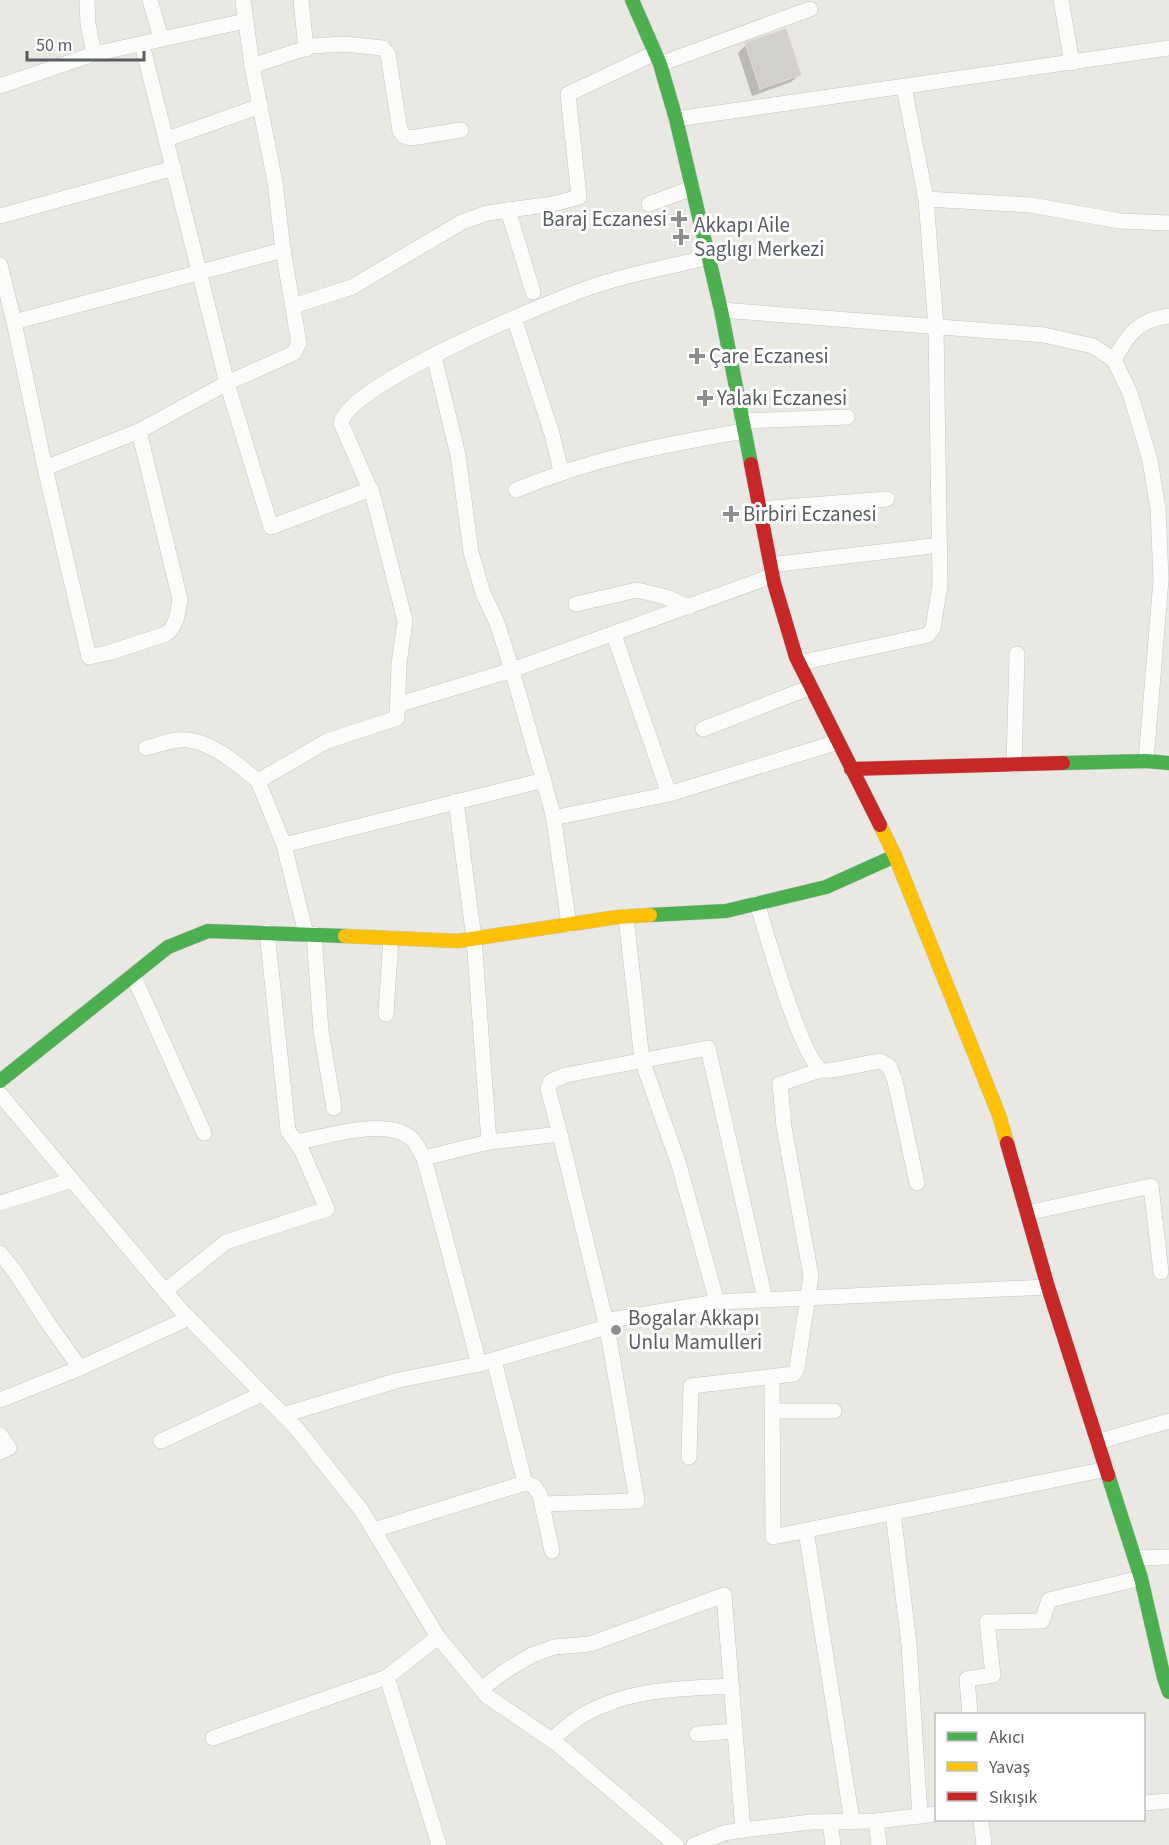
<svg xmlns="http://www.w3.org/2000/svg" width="1169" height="1845" viewBox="0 0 1169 1845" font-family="'Source Sans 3',sans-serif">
<rect width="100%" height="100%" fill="#eae8e3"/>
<path fill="#0003" d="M746,45L800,74L791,82L752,96L738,53Z"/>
<path fill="#d1d0cd" stroke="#dad6d2" stroke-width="1.5" d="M786,29L801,75L760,89L745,43Z"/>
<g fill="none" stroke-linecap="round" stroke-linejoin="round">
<defs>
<g id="street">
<path d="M87,0L88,24L94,54"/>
<path d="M150,0L161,38"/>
<path d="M301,0L306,49"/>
<path d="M1061,0L1072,63"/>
<path d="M142,44L227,383L271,527L371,489"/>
<path d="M660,64L810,9"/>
<path d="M252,66L312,46L344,44L383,48L388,54L400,131L404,136L411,138L461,130"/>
<path d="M0,86L94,54L245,21"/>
<path d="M676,119L1169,48"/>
<path d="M167,139L260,106"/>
<path d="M926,199L1031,205L1120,221L1169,223"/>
<path d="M649,204L692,188"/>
<path d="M508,210L533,292"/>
<path d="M0,216L174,168"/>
<path d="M0,265L14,322L45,468L139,431L227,383L294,353L299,343L283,250L275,182L252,66L243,0"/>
<path d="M293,306L352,287L462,222L487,213L553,204L579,197L568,94L655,53"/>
<path d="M721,310L1044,335L1093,346L1114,360L1130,393L1150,460L1158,509L1161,579L1146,761"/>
<path d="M514,318L552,434L561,471"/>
<path d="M14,322L283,250"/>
<path d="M434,356L458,455L471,552L483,593L497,623L512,670L553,814L569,925"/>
<path d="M1114,360C1128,334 1138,320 1169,316"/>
<path d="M742,421L847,417"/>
<path d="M45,468L89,657L111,652L166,634C177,626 178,612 180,599L139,431"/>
<path d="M516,490C594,458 662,445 744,431"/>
<path d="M759,509L887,499"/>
<path d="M770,565L940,545"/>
<path d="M576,604L637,590L666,597L689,607"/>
<path d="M799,663L928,635L933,628L940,585L936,327L926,199L904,87"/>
<path d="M397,705L512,670L772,576"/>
<path d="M703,729L811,687"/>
<path d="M146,748C159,745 174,738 188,740C214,743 238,765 258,781L327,741L397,718L399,664L405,621L373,496L341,423C348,384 552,300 594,286C631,273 671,267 708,257"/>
<path d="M1014,765L1017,654"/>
<path d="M258,781L284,845L306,934"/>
<path d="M669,794L838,742"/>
<path d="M553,818L669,794L614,635"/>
<path d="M284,845L544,780"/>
<path d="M757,903C766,931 801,1060 822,1070C827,1073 871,1062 880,1061L889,1066L895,1081L917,1183"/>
<path d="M626,917L642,1060L679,1165L717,1302"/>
<path d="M314,934L321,1031L334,1108"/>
<path d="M133,975L204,1133"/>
<path d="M386,1014L391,938"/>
<path d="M0,1094L180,1309L297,1429L362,1511L438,1637L487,1696L556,1743L676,1845"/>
<path d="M560,1134L548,1089L551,1081L566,1075L708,1048L765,1299"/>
<path d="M296,1142C327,1137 385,1117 411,1138C416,1142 420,1152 424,1158L489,1142L474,939L456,801"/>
<path d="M424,1158L479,1364"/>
<path d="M0,1203L72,1180"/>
<path d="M1027,1213L1151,1186L1161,1272"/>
<path d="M0,1253L15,1272L48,1323L80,1368L0,1400"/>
<path d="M165,1291L226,1242L327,1209L301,1149L288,1131L267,932"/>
<path d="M605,1321L717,1302L1048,1287"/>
<path d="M494,1360L525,1483"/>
<path d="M80,1368L189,1318"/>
<path d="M772,1377L773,1537L1107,1469"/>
<path d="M773,1411H834"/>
<path d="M283,1415L399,1380L479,1364L607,1327L560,1134L489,1142"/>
<path d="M0,1435L9,1448L0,1452"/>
<path d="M161,1441L262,1394"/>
<path d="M1097,1442L1169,1421"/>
<path d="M689,1457L691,1386L794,1374L797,1368L811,1276L784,1127L780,1084L820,1070"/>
<path d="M543,1504L637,1501L607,1327"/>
<path d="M893,1513L909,1644L920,1816"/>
<path d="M374,1530L525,1483L534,1486L540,1495L552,1551"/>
<path d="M806,1531L852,1821"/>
<path d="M1135,1558L1169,1557"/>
<path d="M387,1677L439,1845"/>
<path d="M481,1689L505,1671L532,1655L554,1647L590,1644L724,1595L743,1830"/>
<path d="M970,1714L967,1679L993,1675L987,1622L1042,1621L1049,1600L1141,1578"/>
<path d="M697,1734L735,1731"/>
<path d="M213,1738L387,1677L438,1637"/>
<path d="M551,1740C562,1731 573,1720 585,1714C630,1688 681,1689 731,1686"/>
<path d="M1144,1803L1169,1801"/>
<path d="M981,1820L984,1845"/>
<path d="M830,1821L833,1845"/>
<path d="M876,1821L879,1845"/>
<path d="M694,1845L724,1833L743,1830L811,1822L876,1821L936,1814"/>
</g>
<g id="fast">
<path d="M632,0L660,64L676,119L721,310L751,464"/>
<path d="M1063,763L1146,761L1169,763"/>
<path d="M650,915L726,911L826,887L895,856"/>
<path d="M0,1081L168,947L208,931L345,936"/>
<path d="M1108,1475L1141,1578L1164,1678L1169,1692"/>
</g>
<g id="slow">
<path d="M880,825L895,856L999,1115L1007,1143"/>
<path d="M345,936L458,941L618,917L650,915"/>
</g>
<g id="jam">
<path d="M751,464L774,583L796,657L880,825"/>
<path d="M851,769L1063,763"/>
<path d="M1007,1143L1048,1287L1108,1475"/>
</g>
</defs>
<use href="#street" stroke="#c6c7c6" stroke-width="16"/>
<use href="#fast" stroke="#c7c7c7" stroke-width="15"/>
<use href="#slow" stroke="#c7c7c7" stroke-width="15"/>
<use href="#jam" stroke="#c7c7c7" stroke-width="15"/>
<use href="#street" stroke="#fcfcfb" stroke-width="15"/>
<use href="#fast" stroke="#4caf50" stroke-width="14"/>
<use href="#slow" stroke="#ffc107" stroke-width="14"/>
<use href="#jam" stroke="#c62828" stroke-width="14"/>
</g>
<g fill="#8c8e8f" stroke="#fff" stroke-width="2">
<path d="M676 210h6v6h6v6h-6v6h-6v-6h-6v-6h6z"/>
<path d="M678 228h6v6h6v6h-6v6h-6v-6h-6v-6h6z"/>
<path d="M694 347h6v6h6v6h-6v6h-6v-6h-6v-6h6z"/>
<path d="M702 389h6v6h6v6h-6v6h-6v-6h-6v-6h6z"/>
<path d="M728 505h6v6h6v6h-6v6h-6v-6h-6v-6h6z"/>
<circle cx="616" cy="1330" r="6"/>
</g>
<g text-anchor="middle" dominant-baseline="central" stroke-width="6" stroke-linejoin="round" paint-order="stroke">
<g font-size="21" fill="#595e62" stroke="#fff" text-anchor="start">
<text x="667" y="219" text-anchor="end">Baraj Eczanesi</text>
<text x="694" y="225">Akkapı Aile<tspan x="694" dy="24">Saglıgı Merkezi</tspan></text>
<text x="709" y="356">Çare Eczanesi</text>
<text x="717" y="398">Yalakı Eczanesi</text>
<text x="743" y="514">Birbiri Eczanesi</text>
<text x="628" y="1318">Bogalar Akkapı<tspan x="628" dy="24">Unlu Mamulleri</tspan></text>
</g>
</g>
<rect x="935" y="1713" width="210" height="108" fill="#ffffff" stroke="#bdbfc0" stroke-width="1.5"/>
<rect x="947" y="1732" width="30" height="9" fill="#4caf50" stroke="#bdbfc0" stroke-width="1.5"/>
<text x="989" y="1743" font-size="18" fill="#595e62">Akıcı</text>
<rect x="947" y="1762" width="30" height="9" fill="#ffc107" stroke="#bdbfc0" stroke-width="1.5"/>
<text x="989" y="1773" font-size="18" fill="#595e62">Yavaş</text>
<rect x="947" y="1792" width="30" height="9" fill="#c62828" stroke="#bdbfc0" stroke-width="1.5"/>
<text x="989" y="1803" font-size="18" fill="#595e62">Sıkışık</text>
<path d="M27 51v9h117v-9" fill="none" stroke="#595e62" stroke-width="3"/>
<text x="36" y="51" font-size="18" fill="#595e62" stroke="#ffffff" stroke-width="4.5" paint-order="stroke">50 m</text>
</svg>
